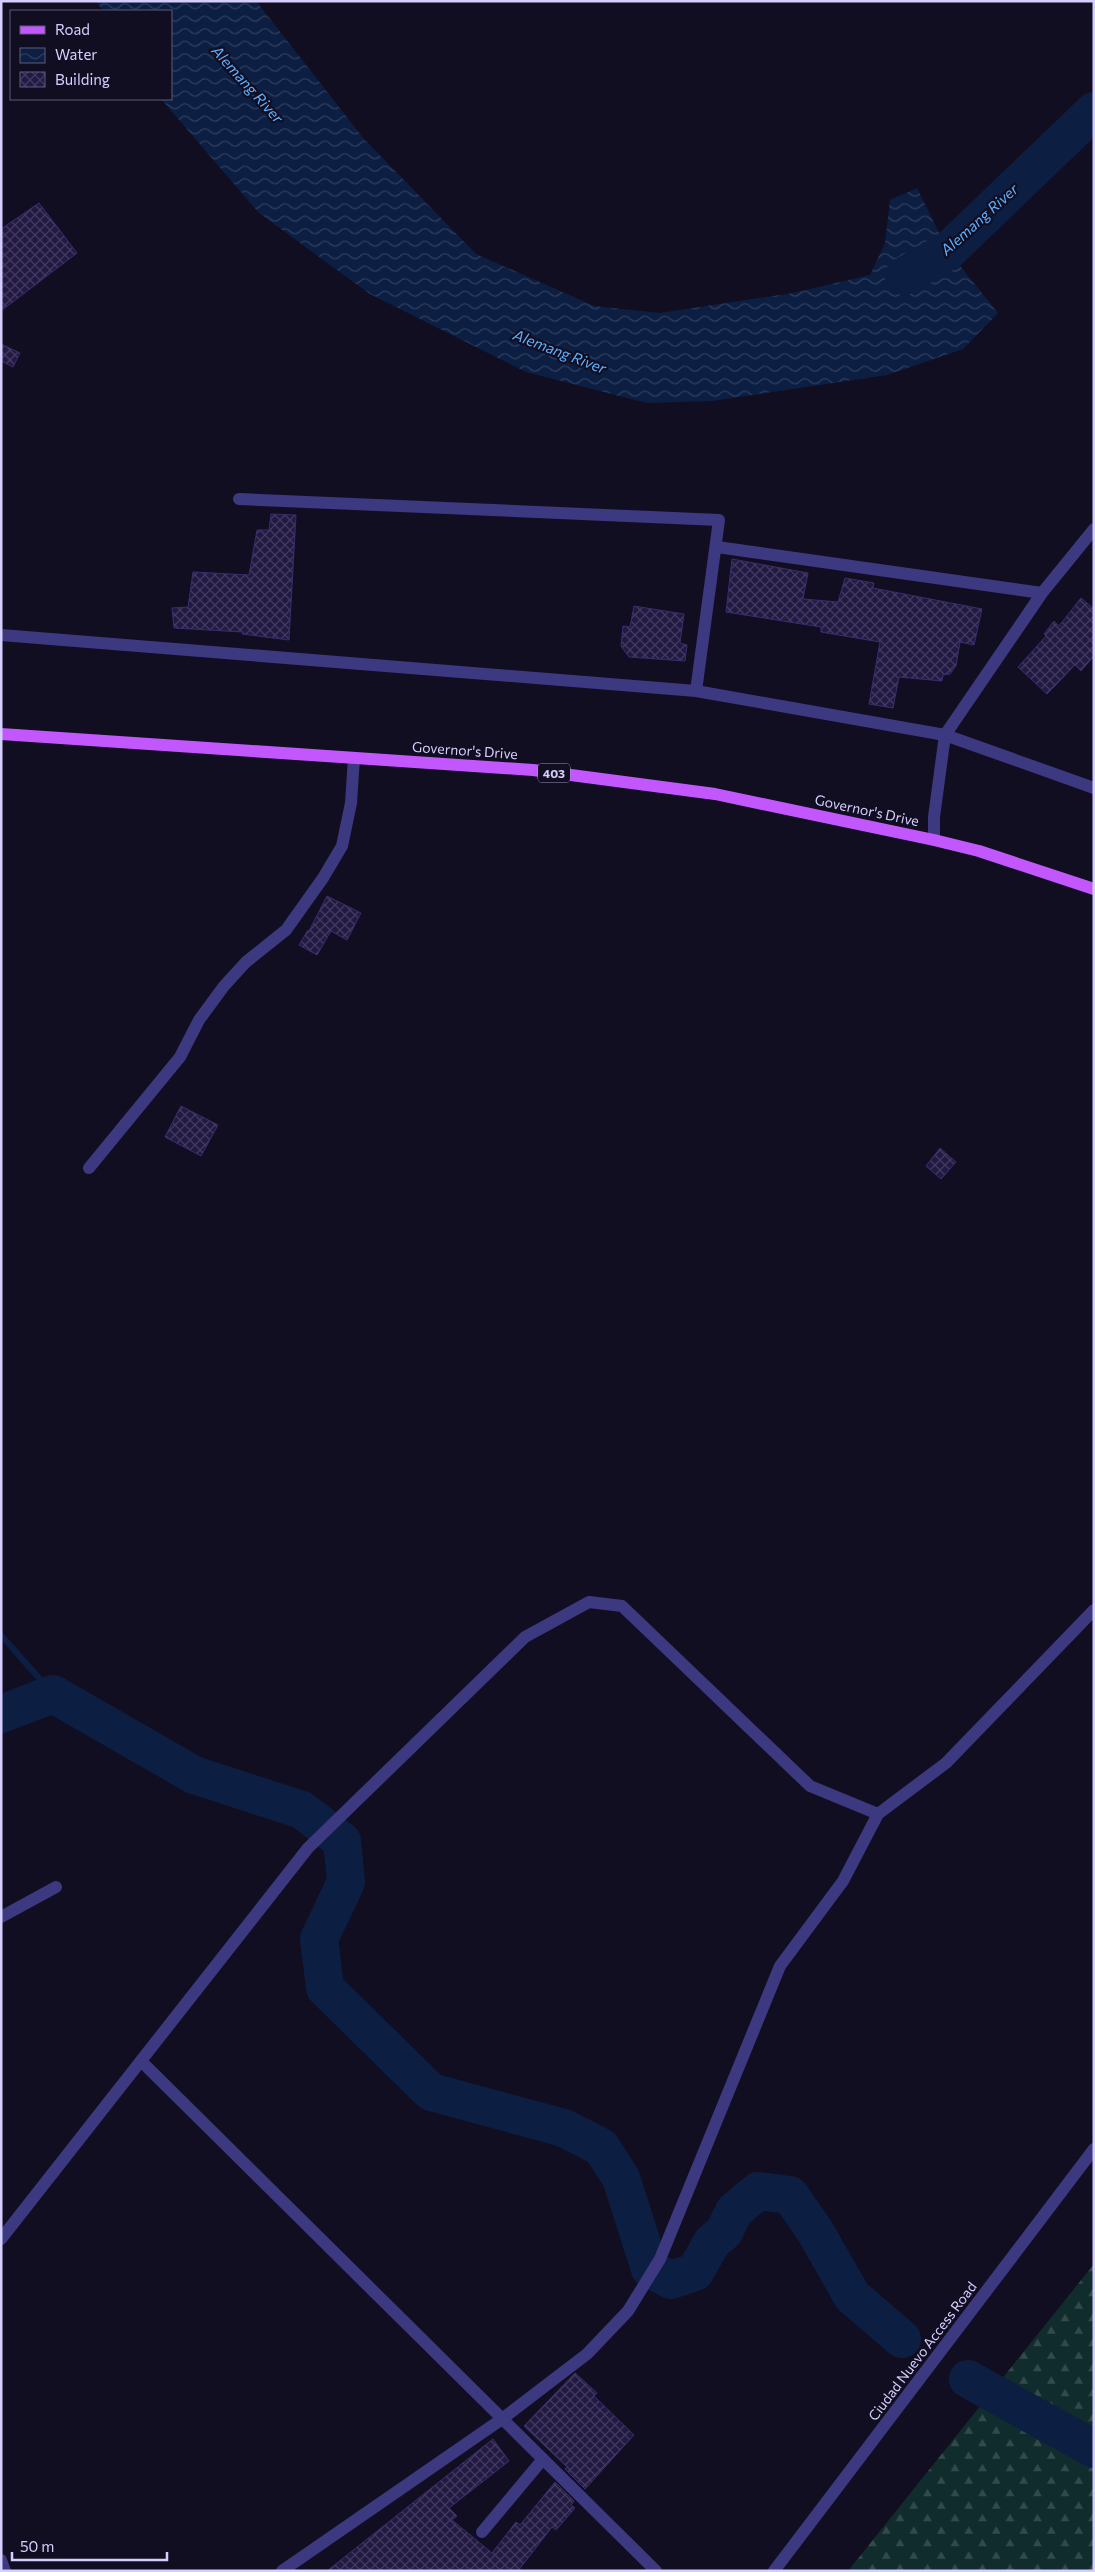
<svg xmlns="http://www.w3.org/2000/svg" width="1095" height="2572" viewBox="0 0 1095 2572" font-family="Commissioner,sans-serif">
<defs>
<pattern id="forest-firs" width="22" height="20" patternUnits="userSpaceOnUse" patternTransform="scale(1.25)"><rect width="22" height="20" fill="#112c2c"/><path d="M5 1l3.5 6h-7zM16 11l3.5 6h-7z" fill="#334a4c"/></pattern>
<pattern id="water-waves" width="16" height="10" patternUnits="userSpaceOnUse" patternTransform="scale(1.25)"><rect width="16" height="10" fill="#0c1f43"/><path d="M0 5q4-4 8 0t8 0" fill="none" stroke="#2e3e5f"/></pattern>
<pattern id="building-cross-hatch" width="8" height="8" patternUnits="userSpaceOnUse" patternTransform="scale(1.25)"><rect width="8" height="8" fill="#231a43"/><path d="M0 0l8 8M0 8l8-8" fill="none" stroke="#423a5f"/></pattern>
</defs>
<rect width="100%" height="100%" fill="#120e22"/>
<path fill="url(#forest-firs)" d="M1094,2264V2571H848Z"/>
<path fill="url(#water-waves)" d="M96,1H256L364,139L476,254L594,306L660,313L793,293L870,275L885,243L890,200L917,188L948,251L998,313L963,349L887,375L712,401L647,403L526,372L370,294L259,213L161,99H171V11H103Z"/>
<g fill="none" stroke-linecap="round" stroke-linejoin="round">
<path stroke="#0c1f43" stroke-width="6" d="M1,1635L53,1694"/>
<g stroke="#0c1f43" stroke-width="38">
<path d="M904,276L948,251L1094,111"/>
<path d="M1,1714L53,1694L194,1775L302,1810L342,1841L346,1882L319,1939L325,1988L431,2092L564,2128L601,2147L621,2178L650,2269L671,2280L695,2272L712,2242L724,2232L734,2211L758,2191L790,2195L815,2231L852,2296L902,2339"/>
<path d="M968,2379L1094,2449"/>
</g>
</g>
<g fill="url(#building-cross-hatch)" stroke="#3b2c6f">
<path d="M39,203L77,253L1,311V229Z"/>
<path d="M1,344L20,353L13,367L1,361Z"/>
<path d="M271,514L296,515L289,640L242,634L243,632L174,628L172,608L188,607L193,572L249,575L257,530H269Z"/>
<path d="M732,559L808,573L803,599L838,602L845,578L874,583L873,588L982,609L974,645L960,642L956,666L950,674L943,675L942,681L899,677L893,708L869,704L880,642L821,632V627L726,612Z"/>
<path d="M1081,598L1094,609V656L1081,671L1075,665L1047,694L1018,667L1046,636L1044,634L1054,621L1059,626Z"/>
<path d="M634,606L684,614L680,643L687,645L685,661L629,657L621,646L623,626L630,627Z"/>
<path d="M327,896L361,913L347,940L331,931L317,955L299,945L308,930L309,931Z"/>
<path d="M181,1106L218,1125L201,1156L165,1137Z"/>
<path d="M940,1148L956,1162L941,1179L926,1166Z"/>
<path d="M575,2373L597,2393L594,2396L634,2435L585,2489L565,2469L567,2467L524,2426Z"/>
<path d="M493,2439L509,2461L449,2508L457,2516L452,2520L492,2553L516,2522L520,2525L555,2482L574,2501L571,2505L575,2508L556,2530L552,2527L518,2571H327Z"/>
</g>
<g fill="none" stroke-linecap="round" stroke-linejoin="round">
<g stroke="#3d3981" stroke-width="12">
<path d="M239,499L719,520L696,691"/>
<path d="M1094,529L1042,593L945,735L1094,788"/>
<path d="M717,547L1042,593"/>
<path d="M1,635L696,691L945,735L934,817V840"/>
<path d="M89,1168L180,1057L199,1020L224,986L246,962L286,930L323,878L342,846L351,803L354,758"/>
<path d="M1,1917L56,1887"/>
<path d="M141,2061L656,2571"/>
<path d="M1,2239L308,1848L525,1637L589,1602L622,1606L810,1786L878,1814"/>
<path d="M482,2532L543,2459"/>
<path d="M1,2560L5,2571"/>
<path d="M282,2571L502,2419L587,2354L628,2311L660,2259L780,1966L843,1881L878,1814L946,1763L1094,1610"/>
<path d="M774,2571L1094,2149"/>
</g>
<path stroke="#c357fe" stroke-width="12" d="M1,734L533,770L715,794L934,840L979,851L1094,889"/>
</g>
<g text-anchor="middle" dominant-baseline="central" stroke-width="4.5" stroke-linejoin="round" paint-order="stroke">
<rect fill="#120e22" stroke="#9a95bd" stroke-width="1" x="538" y="763.5" width="32" height="19" rx="4"/>
<g font-size="12" font-weight="bold" fill="#d5cfff">
<text x="554" y="773">403</text>
</g>
<g font-size="14" fill="#d5cfff" stroke="#120e22">
<text transform="translate(465 750) rotate(4)">Governor's Drive</text>
<text transform="translate(867 810) rotate(12)">Governor's Drive</text>
<text transform="translate(922 2351) rotate(-53)">Ciudad Nuevo Access Road</text>
</g>
<g font-size="15" font-style="italic" fill="#5eb0fe" stroke="#120e22">
<text transform="translate(248 84) rotate(48)">Alemang River</text>
<text transform="translate(979 219) rotate(-42)">Alemang River</text>
<text transform="translate(560 351) rotate(21)">Alemang River</text>
</g>
</g>
<rect width="1095" height="2572" fill="none" stroke="#d5cfff" stroke-width="5"/>
<rect x="10" y="10" width="162" height="90" fill="#120e22" stroke="#605b7a"/>
<rect x="20" y="26" width="25" height="8" fill="#c357fe" stroke="#605b7a"/>
<text x="55" y="35" font-size="15" fill="#d5cfff">Road</text>
<rect x="20" y="48" width="25" height="15" fill="url(#water-waves)" stroke="#605b7a"/>
<text x="55" y="60" font-size="15" fill="#d5cfff">Water</text>
<rect x="20" y="72" width="25" height="15" fill="url(#building-cross-hatch)" stroke="#605b7a"/>
<text x="55" y="85" font-size="15" fill="#d5cfff">Building</text>
<path d="M12 2552v8h155v-8" fill="none" stroke="#d5cfff" stroke-width="2.5"/>
<text x="20" y="2552" font-size="15" fill="#d5cfff" stroke="#120e22" stroke-width="4" paint-order="stroke">50 m</text>
</svg>
